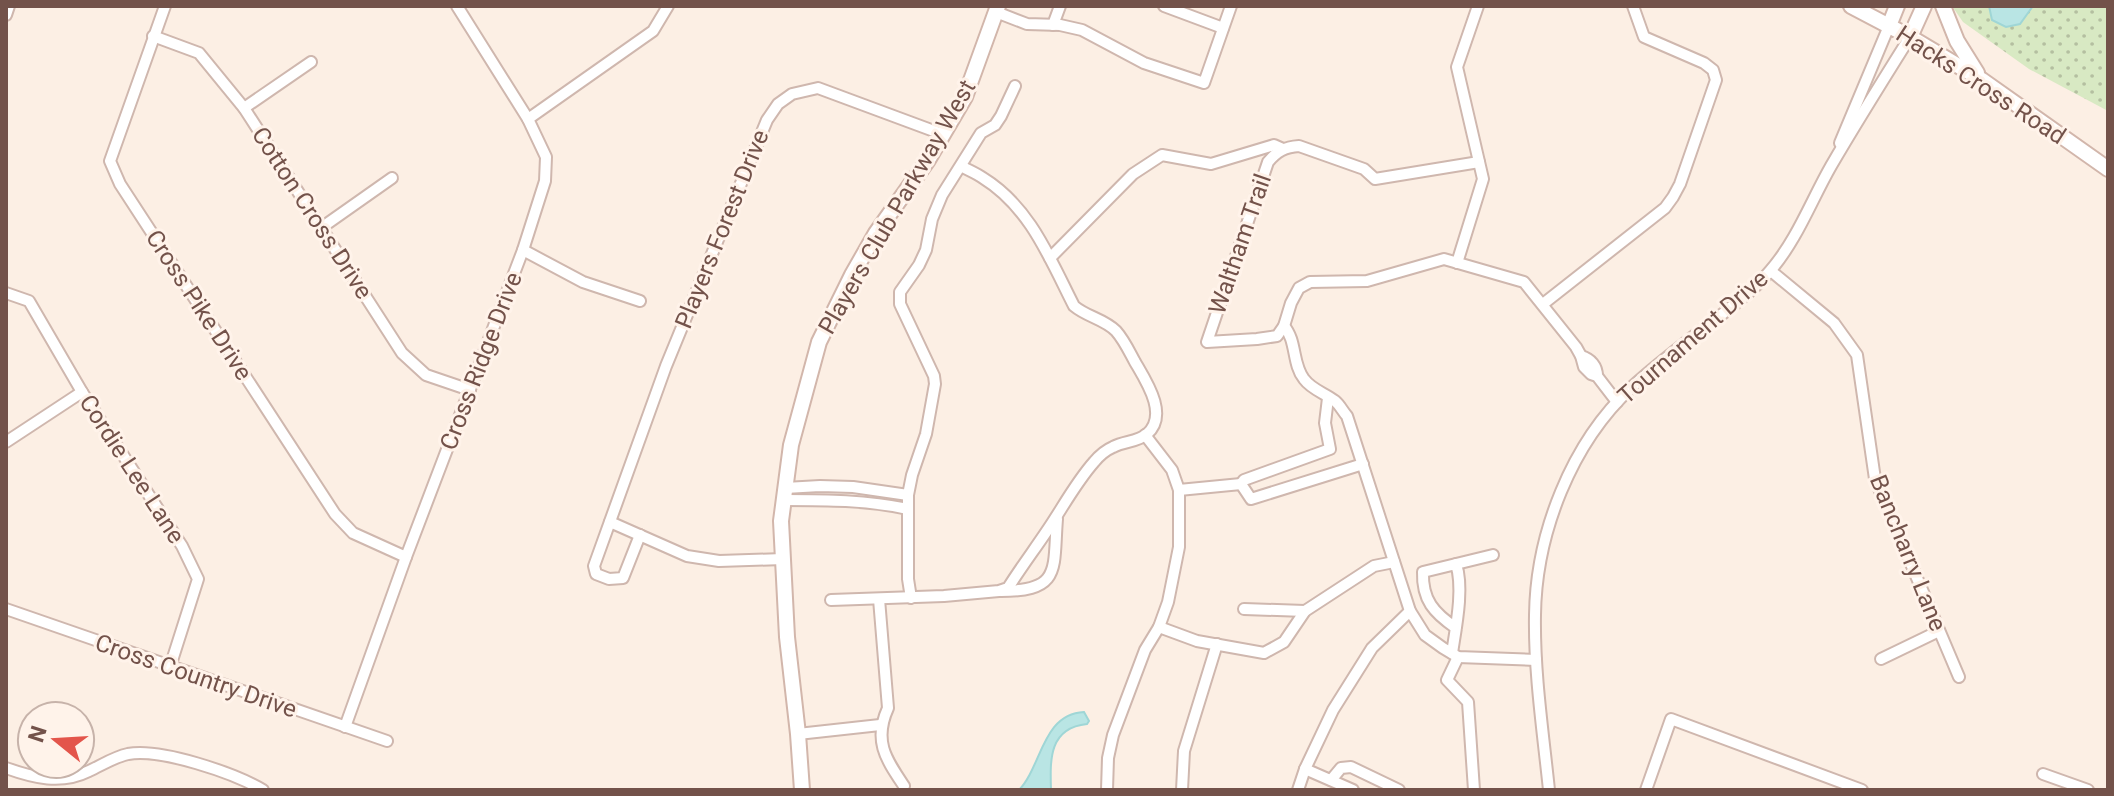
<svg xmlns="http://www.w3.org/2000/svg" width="2114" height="796" viewBox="0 0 2114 796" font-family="Roboto,sans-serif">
<defs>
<pattern id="grass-dots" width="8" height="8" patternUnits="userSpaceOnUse" patternTransform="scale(2)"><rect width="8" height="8" fill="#d8e9c3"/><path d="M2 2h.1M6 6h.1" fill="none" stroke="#b4bfa0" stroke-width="1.8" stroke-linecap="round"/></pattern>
</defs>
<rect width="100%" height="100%" fill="#fcefe4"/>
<path fill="url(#grass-dots)" d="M1952,6H2108V111L2029,69L1963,22Z"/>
<g fill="#b9e5e4" stroke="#9fd6d6" stroke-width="2">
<path d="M1989,6H2033L2020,24L2006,27L1992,20Z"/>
<path d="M1084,712L1089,721L1087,724C1049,728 1050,759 1051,790H1019C1042,766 1042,714 1084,712Z"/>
</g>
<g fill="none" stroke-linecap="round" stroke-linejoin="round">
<defs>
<g id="street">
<path d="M165,6L110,161L120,184L335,514L353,533L406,557"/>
<path d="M1164,6L1223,28"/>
<path d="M996,12L1027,24L1060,25L1082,30L1144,63L1204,83L1231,6"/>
<path d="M6,15L9,6"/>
<path d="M1053,25L1060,6"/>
<path d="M153,36L199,53L244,108L402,353L426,375L470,390"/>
<path d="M244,108L311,62"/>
<path d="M528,119L653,31L668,6"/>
<path d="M1840,143L1889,26"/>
<path d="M1479,162L1375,179L1364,169L1299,146C1285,147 1277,151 1268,162L1207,342L1257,339L1277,336L1284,326L1291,303L1299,288L1310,282L1367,281L1444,259L1524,282L1576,347L1581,356L1584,367L1591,374L1597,376L1617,402"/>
<path d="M321,228L392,178"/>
<path d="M523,250L583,282L640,301"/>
<path d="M1050,258L1133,174L1162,155L1211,164L1274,145L1283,149"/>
<path d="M1457,263L1483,179L1457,67L1478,6"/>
<path d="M1771,271L1834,323L1857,355L1875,479L1959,677"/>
<path d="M6,293L29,301L82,392L182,546L198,579L170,667"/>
<path d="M1543,304L1665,208L1673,197L1680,184L1716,80L1713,70L1704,63L1644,37L1633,6"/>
<path d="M1284,326C1297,341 1292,364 1304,379C1312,390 1325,393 1335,401C1340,405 1343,412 1347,416L1410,611L1425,635L1443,648L1458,657L1536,660"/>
<path d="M1581,356C1591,359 1597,366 1597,376"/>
<path d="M6,442L82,392"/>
<path d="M1241,484L1244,480L1330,449L1325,423L1328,398"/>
<path d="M1241,484L1251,499L1363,464"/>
<path d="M785,488L820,486L853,487L908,495"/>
<path d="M1179,490L1241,484"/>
<path d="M784,500C826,500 866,500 908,509"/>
<path d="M610,522L687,556L719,561L783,559"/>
<path d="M640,535L623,578L609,579L596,574L594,566L666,366L767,120L778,104L792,94L818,88L942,134"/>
<path d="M1456,564L1493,555"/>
<path d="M1001,591C1062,591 1053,569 1057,519"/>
<path d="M911,598L908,579V495L912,475L926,434L935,384L934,376L900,304V292L919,265L926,250L932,219L942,195L981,133L995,125L1001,116L1015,86"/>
<path d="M879,599L888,708C873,741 886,759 904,786"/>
<path d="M831,600L944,596L999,591L1008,588C1023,564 1041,541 1056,517C1068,498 1079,479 1094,462C1099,456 1106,450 1113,447C1124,441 1138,442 1147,434C1169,415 1146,381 1135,362C1129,351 1124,340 1116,331C1104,319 1087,317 1074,306C1050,259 1030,207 983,178C976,173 968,170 961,166"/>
<path d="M6,609L387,741"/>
<path d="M1244,609L1305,611"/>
<path d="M1159,627L1197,641L1264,653L1284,642L1305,611L1374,566L1394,562"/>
<path d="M1452,653C1456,627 1464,588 1456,564L1423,572C1422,600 1434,613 1456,628"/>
<path d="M1458,657L1447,680L1468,702L1474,790"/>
<path d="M1881,659L1939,631"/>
<path d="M345,727L406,557L523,250L545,181L546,157L528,119L457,6"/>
<path d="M798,734L880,725"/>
<path d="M6,768C34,778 61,785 89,771C102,765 114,757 128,754C161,748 234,773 263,790"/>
<path d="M1305,769L1353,790"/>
<path d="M2043,774L2088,790"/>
<path d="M1331,780L1341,768L1351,767L1399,790"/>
<path d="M1107,790L1108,758L1113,735L1145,650L1159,627L1168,602L1179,547V490L1172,470L1145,435"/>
<path d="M1182,790L1184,751L1217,644"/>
<path d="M1298,790L1305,769L1333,710L1372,648L1410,611"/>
<path d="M1549,790C1543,732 1534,673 1535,615C1536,534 1571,443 1632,387C1658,363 1688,341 1716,319C1735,304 1755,289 1770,271C1797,240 1811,201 1831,166C1856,123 1883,80 1910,37"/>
<path d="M1646,790L1671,719L1862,790"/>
</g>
<g id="secondary">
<path d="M1851,6L1910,37L1982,80L2108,169"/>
<path d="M1943,6L1957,41L1977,73"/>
<path d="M1889,26L1897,6"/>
<path d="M1910,37L1924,6"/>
<path d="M802,790L798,734L787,637L781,521L791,445L819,342L852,275L876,233L928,160L965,97L998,6"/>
</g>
</defs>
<use href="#street" stroke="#cfb7ae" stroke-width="14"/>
<use href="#secondary" stroke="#d2b6ab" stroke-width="18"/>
<use href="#street" stroke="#fff" stroke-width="10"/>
<use href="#secondary" stroke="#fff" stroke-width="14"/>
</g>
<g text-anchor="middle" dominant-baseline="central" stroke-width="6" stroke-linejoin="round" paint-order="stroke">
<g font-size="24" fill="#73524a" stroke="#fff3ea">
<text transform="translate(1981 85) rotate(33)">Hacks Cross Road</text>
<text transform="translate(897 207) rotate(-60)">Players Club Parkway West</text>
<text transform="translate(312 213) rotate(57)">Cotton Cross Drive</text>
<text transform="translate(722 229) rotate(-68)">Players Forest Drive</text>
<text transform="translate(1240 244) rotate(-71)">Waltham Trail</text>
<text transform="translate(199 305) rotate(57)">Cross Pike Drive</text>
<text transform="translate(1693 337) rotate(-41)">Tournament Drive</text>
<text transform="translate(481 361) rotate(-69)">Cross Ridge Drive</text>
<text transform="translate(132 469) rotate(57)">Cordie Lee Lane</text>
<text transform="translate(1908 553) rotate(68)">Bancharry Lane</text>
<text transform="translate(196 676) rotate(19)">Cross Country Drive</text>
</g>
</g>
<rect width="2114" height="796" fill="none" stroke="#73524a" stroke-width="16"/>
<g transform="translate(56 740) rotate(288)"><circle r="38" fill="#fff3ea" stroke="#c7b3aa" stroke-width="2"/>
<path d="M0-6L14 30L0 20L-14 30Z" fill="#e3554b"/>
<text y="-12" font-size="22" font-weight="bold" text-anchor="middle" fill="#73524a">N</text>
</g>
</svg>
